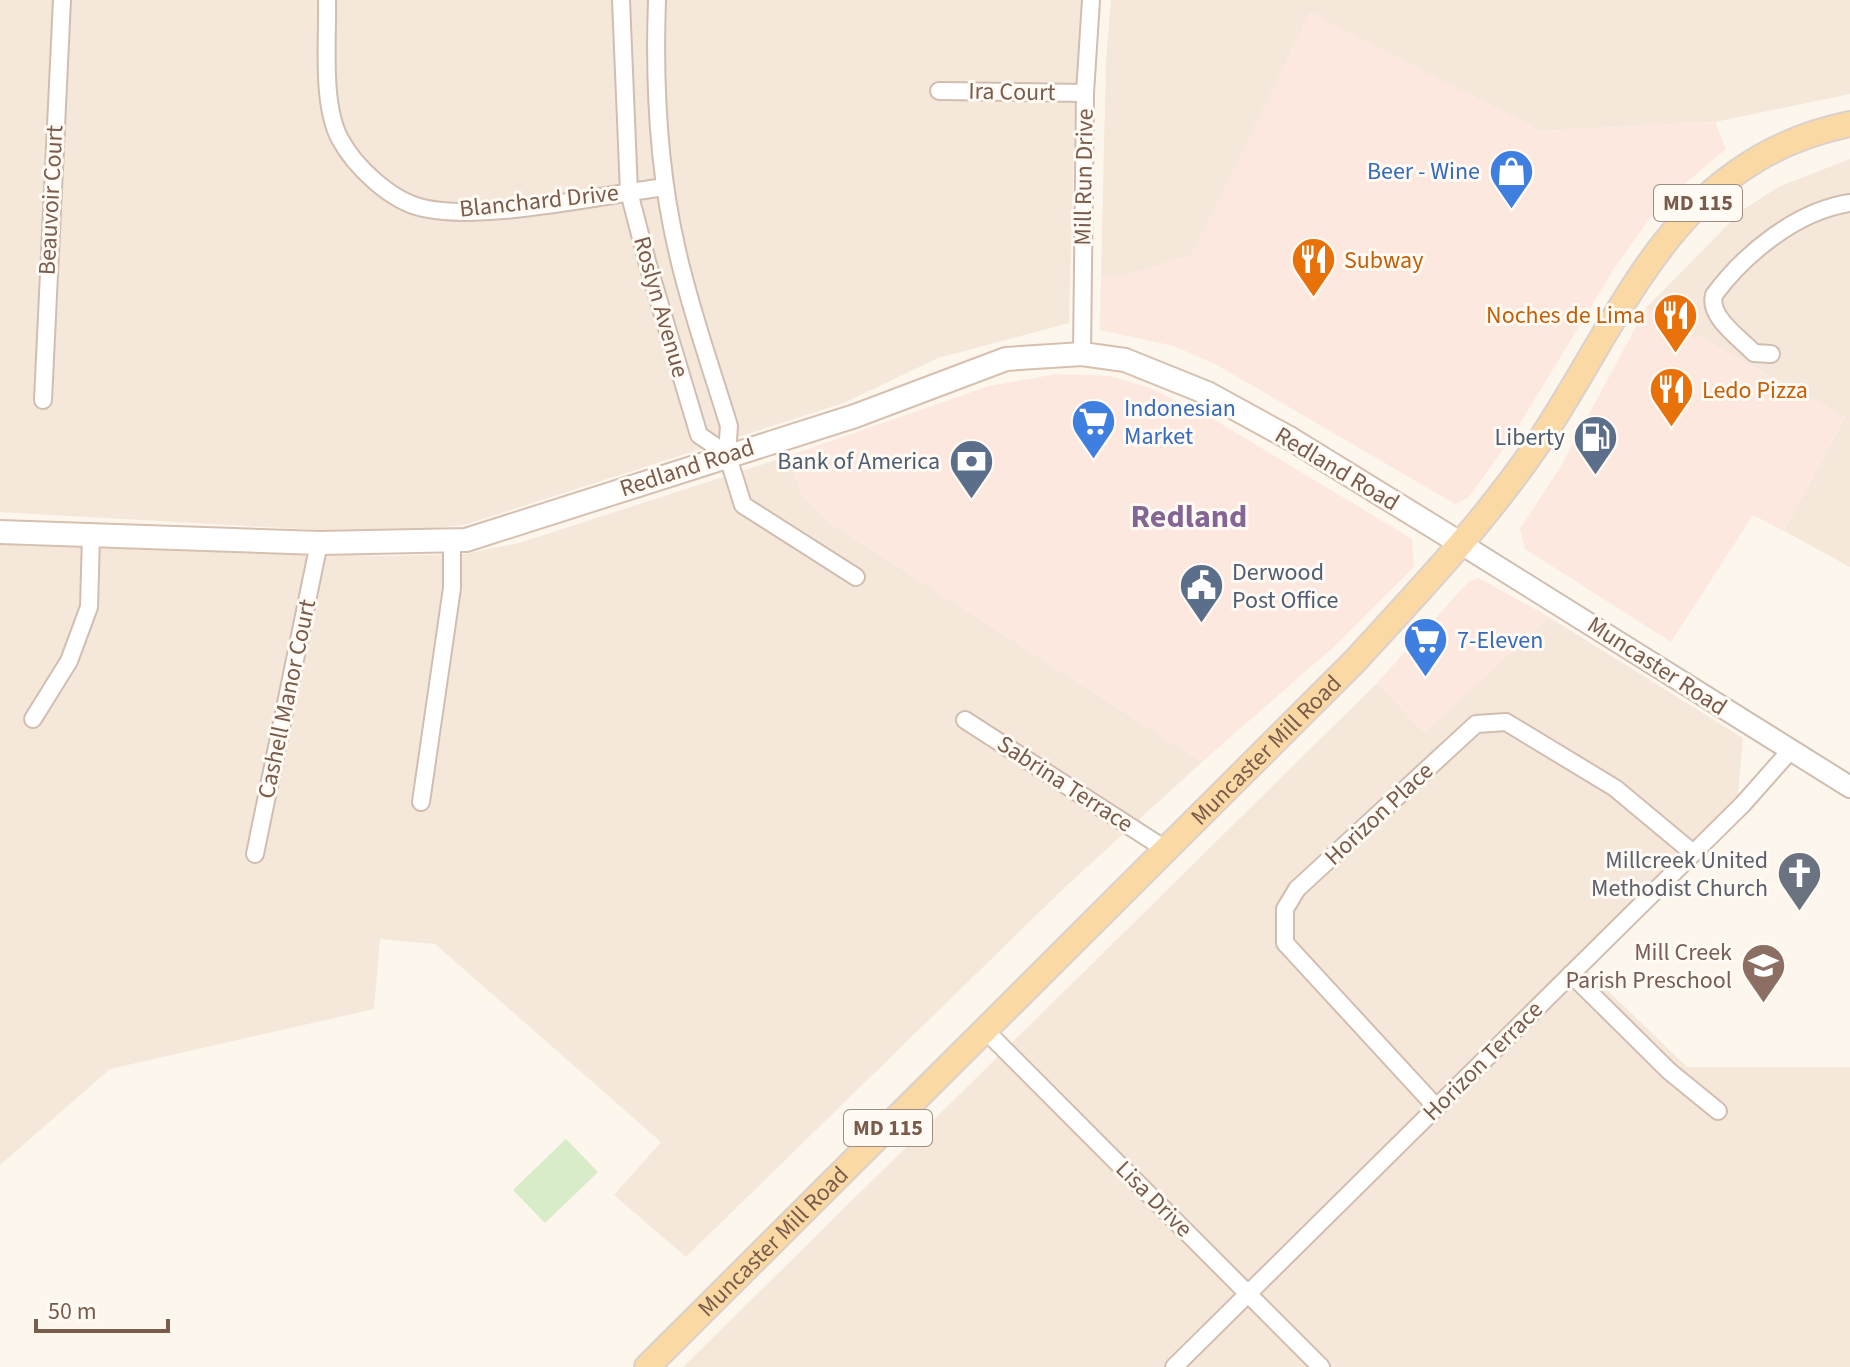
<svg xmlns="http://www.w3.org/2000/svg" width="1850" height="1367" viewBox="0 0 1850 1367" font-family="'Source Sans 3',sans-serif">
<rect width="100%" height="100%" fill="#fdf6ec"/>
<g fill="#f5e8da">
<path d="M0,0H1084L1075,111L1069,323L938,358L844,403L464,525L393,532L318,530L0,512Z"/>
<path d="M1111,0H1850V94L1715,122L1540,131L1310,13L1192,255L1124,276H1101L1106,59Z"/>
<path d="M1850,159V567L1784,531L1845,417L1646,308L1741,211L1780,186Z"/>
<path d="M788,456L802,495L830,523L1202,762L1063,889L686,1257L614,1195L661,1142L435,944L380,939L374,1009L110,1069L0,1165V544L382,556L464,554L519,543Z"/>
<path d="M1549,617L1743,738L1738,796L1575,959L1687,1067H1850V1367H683L1377,683L1424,732Z"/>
</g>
<g fill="#fde8e0">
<path d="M1310,12L1540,131L1715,122L1726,149L1659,206L1615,267L1513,435L1469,497L1455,504L1217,365L1174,346L1100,330L1101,276H1124L1192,255Z"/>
<path d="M1646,308L1845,417L1784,531L1753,515L1671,642L1525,549L1520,529L1561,466Z"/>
<path d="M1056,374L1110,376L1150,388L1210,417L1412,539L1414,567L1337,644L1202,762L830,523L802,495L788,456L989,386Z"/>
<path d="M1479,578L1549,617L1424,733L1377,683L1469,581Z"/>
</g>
<path fill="#d8ecc9" d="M566,1139L598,1172L545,1223L513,1190Z"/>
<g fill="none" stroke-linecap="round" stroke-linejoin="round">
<defs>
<g id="minor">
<path d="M327,0C328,39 321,104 340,139C355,167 391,201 423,208C481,222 602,195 665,187"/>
<path d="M621,0L629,192L648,265L699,435L727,454"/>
<path d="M657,0C654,82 658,169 677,250C690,309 711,367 729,426L727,454L743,505L856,577"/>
<path d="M939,91L1085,93"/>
<path d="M1082,354L1085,93L1091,0"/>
<path d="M1771,354L1754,353C1740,338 1708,317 1714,295C1745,253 1797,211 1850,203"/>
<path d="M43,400L62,0"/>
<path d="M33,719L69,661L89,607L91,536"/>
<path d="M965,720L1165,849"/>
<path d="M421,802L452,588V541"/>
<path d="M255,854L319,543"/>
<path d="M1571,974L1669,1071L1718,1111"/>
<path d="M986,1031L1321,1367"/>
<path d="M1437,1108L1285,943V909L1297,889L1476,724L1506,722L1615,788L1693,853"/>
<path d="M1174,1367L1743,804L1789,752"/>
</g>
<path id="tertiary" d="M1463,545L1850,787"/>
<path id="secondary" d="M0,532L319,543L466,540L855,416L1006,359L1082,354L1125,360L1207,393L1291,439L1463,545"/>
<g id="primary">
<path id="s1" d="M647,1367L1354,662C1418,592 1483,524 1537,445C1626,312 1673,160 1850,124"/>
</g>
</defs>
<use href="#minor" stroke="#d1beb0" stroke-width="20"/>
<use href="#tertiary" stroke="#d1beb0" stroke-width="24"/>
<use href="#secondary" stroke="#d6c0b0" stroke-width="26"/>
<use href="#primary" stroke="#dad1cd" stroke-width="28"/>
<use href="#minor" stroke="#fff" stroke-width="16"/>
<use href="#tertiary" stroke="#fff" stroke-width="20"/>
<use href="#secondary" stroke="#fff" stroke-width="22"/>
<use href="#primary" stroke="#fbd9a5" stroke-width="24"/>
</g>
<defs>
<symbol id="shop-pin" viewBox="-11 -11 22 30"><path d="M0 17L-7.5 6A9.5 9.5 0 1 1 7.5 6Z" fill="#3f7fe0" stroke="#fffaf3"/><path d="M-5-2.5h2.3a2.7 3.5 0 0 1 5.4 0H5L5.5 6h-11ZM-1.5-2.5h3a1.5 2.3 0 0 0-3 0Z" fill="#fff"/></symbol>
<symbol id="restaurant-pin" viewBox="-11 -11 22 30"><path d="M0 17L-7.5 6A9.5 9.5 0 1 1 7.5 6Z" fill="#e8710a" stroke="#fffaf3"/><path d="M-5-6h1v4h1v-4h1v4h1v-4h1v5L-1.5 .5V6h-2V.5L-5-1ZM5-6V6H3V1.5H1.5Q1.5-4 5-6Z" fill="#fff"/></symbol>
<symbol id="supermarket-pin" viewBox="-11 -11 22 30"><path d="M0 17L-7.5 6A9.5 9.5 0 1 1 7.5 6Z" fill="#3f7fe0" stroke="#fffaf3"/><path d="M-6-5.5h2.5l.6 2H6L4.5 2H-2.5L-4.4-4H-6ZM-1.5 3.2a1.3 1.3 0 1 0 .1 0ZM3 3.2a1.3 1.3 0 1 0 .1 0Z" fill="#fff"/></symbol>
<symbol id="fuel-pin" viewBox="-11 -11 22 30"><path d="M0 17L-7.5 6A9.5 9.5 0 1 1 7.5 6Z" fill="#5c6f8a" stroke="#fffaf3"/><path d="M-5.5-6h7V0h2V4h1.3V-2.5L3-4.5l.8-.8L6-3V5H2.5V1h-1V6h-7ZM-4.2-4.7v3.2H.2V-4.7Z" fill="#fff"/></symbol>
<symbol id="bank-pin" viewBox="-11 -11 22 30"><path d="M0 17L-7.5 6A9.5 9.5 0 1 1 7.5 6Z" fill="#5c6f8a" stroke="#fffaf3"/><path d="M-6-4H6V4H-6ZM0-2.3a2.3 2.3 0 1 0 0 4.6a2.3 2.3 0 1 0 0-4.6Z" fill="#fff"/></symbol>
<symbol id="civic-pin" viewBox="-11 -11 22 30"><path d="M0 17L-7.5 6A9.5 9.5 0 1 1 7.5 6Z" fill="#5c6f8a" stroke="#fffaf3"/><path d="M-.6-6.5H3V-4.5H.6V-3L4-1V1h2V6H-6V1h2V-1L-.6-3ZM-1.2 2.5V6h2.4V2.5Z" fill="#fff"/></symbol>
<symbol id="church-pin" viewBox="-11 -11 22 30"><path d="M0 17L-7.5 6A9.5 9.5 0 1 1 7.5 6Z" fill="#6b7280" stroke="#fffaf3"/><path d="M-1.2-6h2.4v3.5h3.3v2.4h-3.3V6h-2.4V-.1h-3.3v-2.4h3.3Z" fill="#fff"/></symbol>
<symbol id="school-pin" viewBox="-11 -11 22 30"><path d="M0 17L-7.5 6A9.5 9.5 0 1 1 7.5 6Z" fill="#8d6e63" stroke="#fffaf3"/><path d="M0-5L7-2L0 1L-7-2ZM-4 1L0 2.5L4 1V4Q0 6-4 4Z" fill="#fff"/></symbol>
</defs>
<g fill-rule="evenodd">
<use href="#shop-pin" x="1486" y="146" width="51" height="69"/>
<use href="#restaurant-pin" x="1288" y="234" width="51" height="69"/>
<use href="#restaurant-pin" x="1650" y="290" width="51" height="69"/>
<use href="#restaurant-pin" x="1646" y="364" width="51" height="69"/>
<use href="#supermarket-pin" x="1068" y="396" width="51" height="69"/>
<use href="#fuel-pin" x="1570" y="412" width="51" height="69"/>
<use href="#bank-pin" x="946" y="436" width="51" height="69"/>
<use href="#civic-pin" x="1176" y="560" width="51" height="69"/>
<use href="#supermarket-pin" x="1400" y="614" width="51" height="69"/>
<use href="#church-pin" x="1774" y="848" width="51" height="69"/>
<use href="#school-pin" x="1738" y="940" width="51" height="69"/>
</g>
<g text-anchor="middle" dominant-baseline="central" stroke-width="6" stroke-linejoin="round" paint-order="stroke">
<g fill="#fffaf3" stroke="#a28b7f" stroke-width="2">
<rect x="1654" y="185" width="88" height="36" rx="6"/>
<rect x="844" y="1110" width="88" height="36" rx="6"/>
</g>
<g font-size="22" font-weight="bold" fill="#7a5c4d">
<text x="1698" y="203">MD 115</text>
<text x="888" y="1128">MD 115</text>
</g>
<g font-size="24" fill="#7a5c4d" stroke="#fffaf3">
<text transform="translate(1012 92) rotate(1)">Ira Court</text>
<text transform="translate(1084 177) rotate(-89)">Mill Run Drive</text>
<text transform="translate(51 200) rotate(-87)">Beauvoir Court</text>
<text transform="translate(539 201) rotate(-6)">Blanchard Drive</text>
<text transform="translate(661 307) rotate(74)">Roslyn Avenue</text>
<text transform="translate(687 468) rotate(-18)">Redland Road</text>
<text transform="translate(1337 469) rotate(31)">Redland Road</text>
<text transform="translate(1657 666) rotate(33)">Muncaster Road</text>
<text transform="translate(287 699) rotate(-78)">Cashell Manor Court</text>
<text stroke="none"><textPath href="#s1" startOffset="874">Muncaster Mill Road</textPath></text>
<text transform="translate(1065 784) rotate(33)">Sabrina Terrace</text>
<text transform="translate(1379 814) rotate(-43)">Horizon Place</text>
<text transform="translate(1483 1061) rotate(-45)">Horizon Terrace</text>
<text transform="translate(1154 1199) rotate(45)">Lisa Drive</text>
<text stroke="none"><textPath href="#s1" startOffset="178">Muncaster Mill Road</textPath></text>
</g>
<g font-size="24" fill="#366cbe" stroke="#fffaf3" text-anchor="start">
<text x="1480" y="171" text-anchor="end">Beer - Wine</text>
<text x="1124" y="408">Indonesian<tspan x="1124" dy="28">Market</tspan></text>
<text x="1457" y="640">7-Eleven</text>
</g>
<g font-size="24" fill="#c56008" stroke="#fffaf3" text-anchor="start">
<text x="1344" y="260">Subway</text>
<text x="1645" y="315" text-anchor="end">Noches de Lima</text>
<text x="1702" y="390">Ledo Pizza</text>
</g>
<g font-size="24" fill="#4e5e75" stroke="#fffaf3" text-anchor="end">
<text x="1565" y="437">Liberty</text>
<text x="940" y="461">Bank of America</text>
<text x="1232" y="572" text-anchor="start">Derwood<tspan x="1232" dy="28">Post Office</tspan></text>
</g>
<g font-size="24" fill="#5b616d" stroke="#fffaf3" text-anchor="end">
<text x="1768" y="860">Millcreek United<tspan x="1768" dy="28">Methodist Church</tspan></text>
</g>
<g font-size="24" fill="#785e54" stroke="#fffaf3" text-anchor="end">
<text x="1732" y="952">Mill Creek<tspan x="1732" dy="28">Parish Preschool</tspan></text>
</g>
<g font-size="32" font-weight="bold" fill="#846695" stroke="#fffaf3">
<text x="1189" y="517">Redland</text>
</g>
</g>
<path d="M36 1319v12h132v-12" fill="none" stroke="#7a5c4d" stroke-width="4"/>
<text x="48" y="1319" font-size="24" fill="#7a5c4d" stroke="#fffaf3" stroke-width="6" paint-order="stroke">50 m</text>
</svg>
